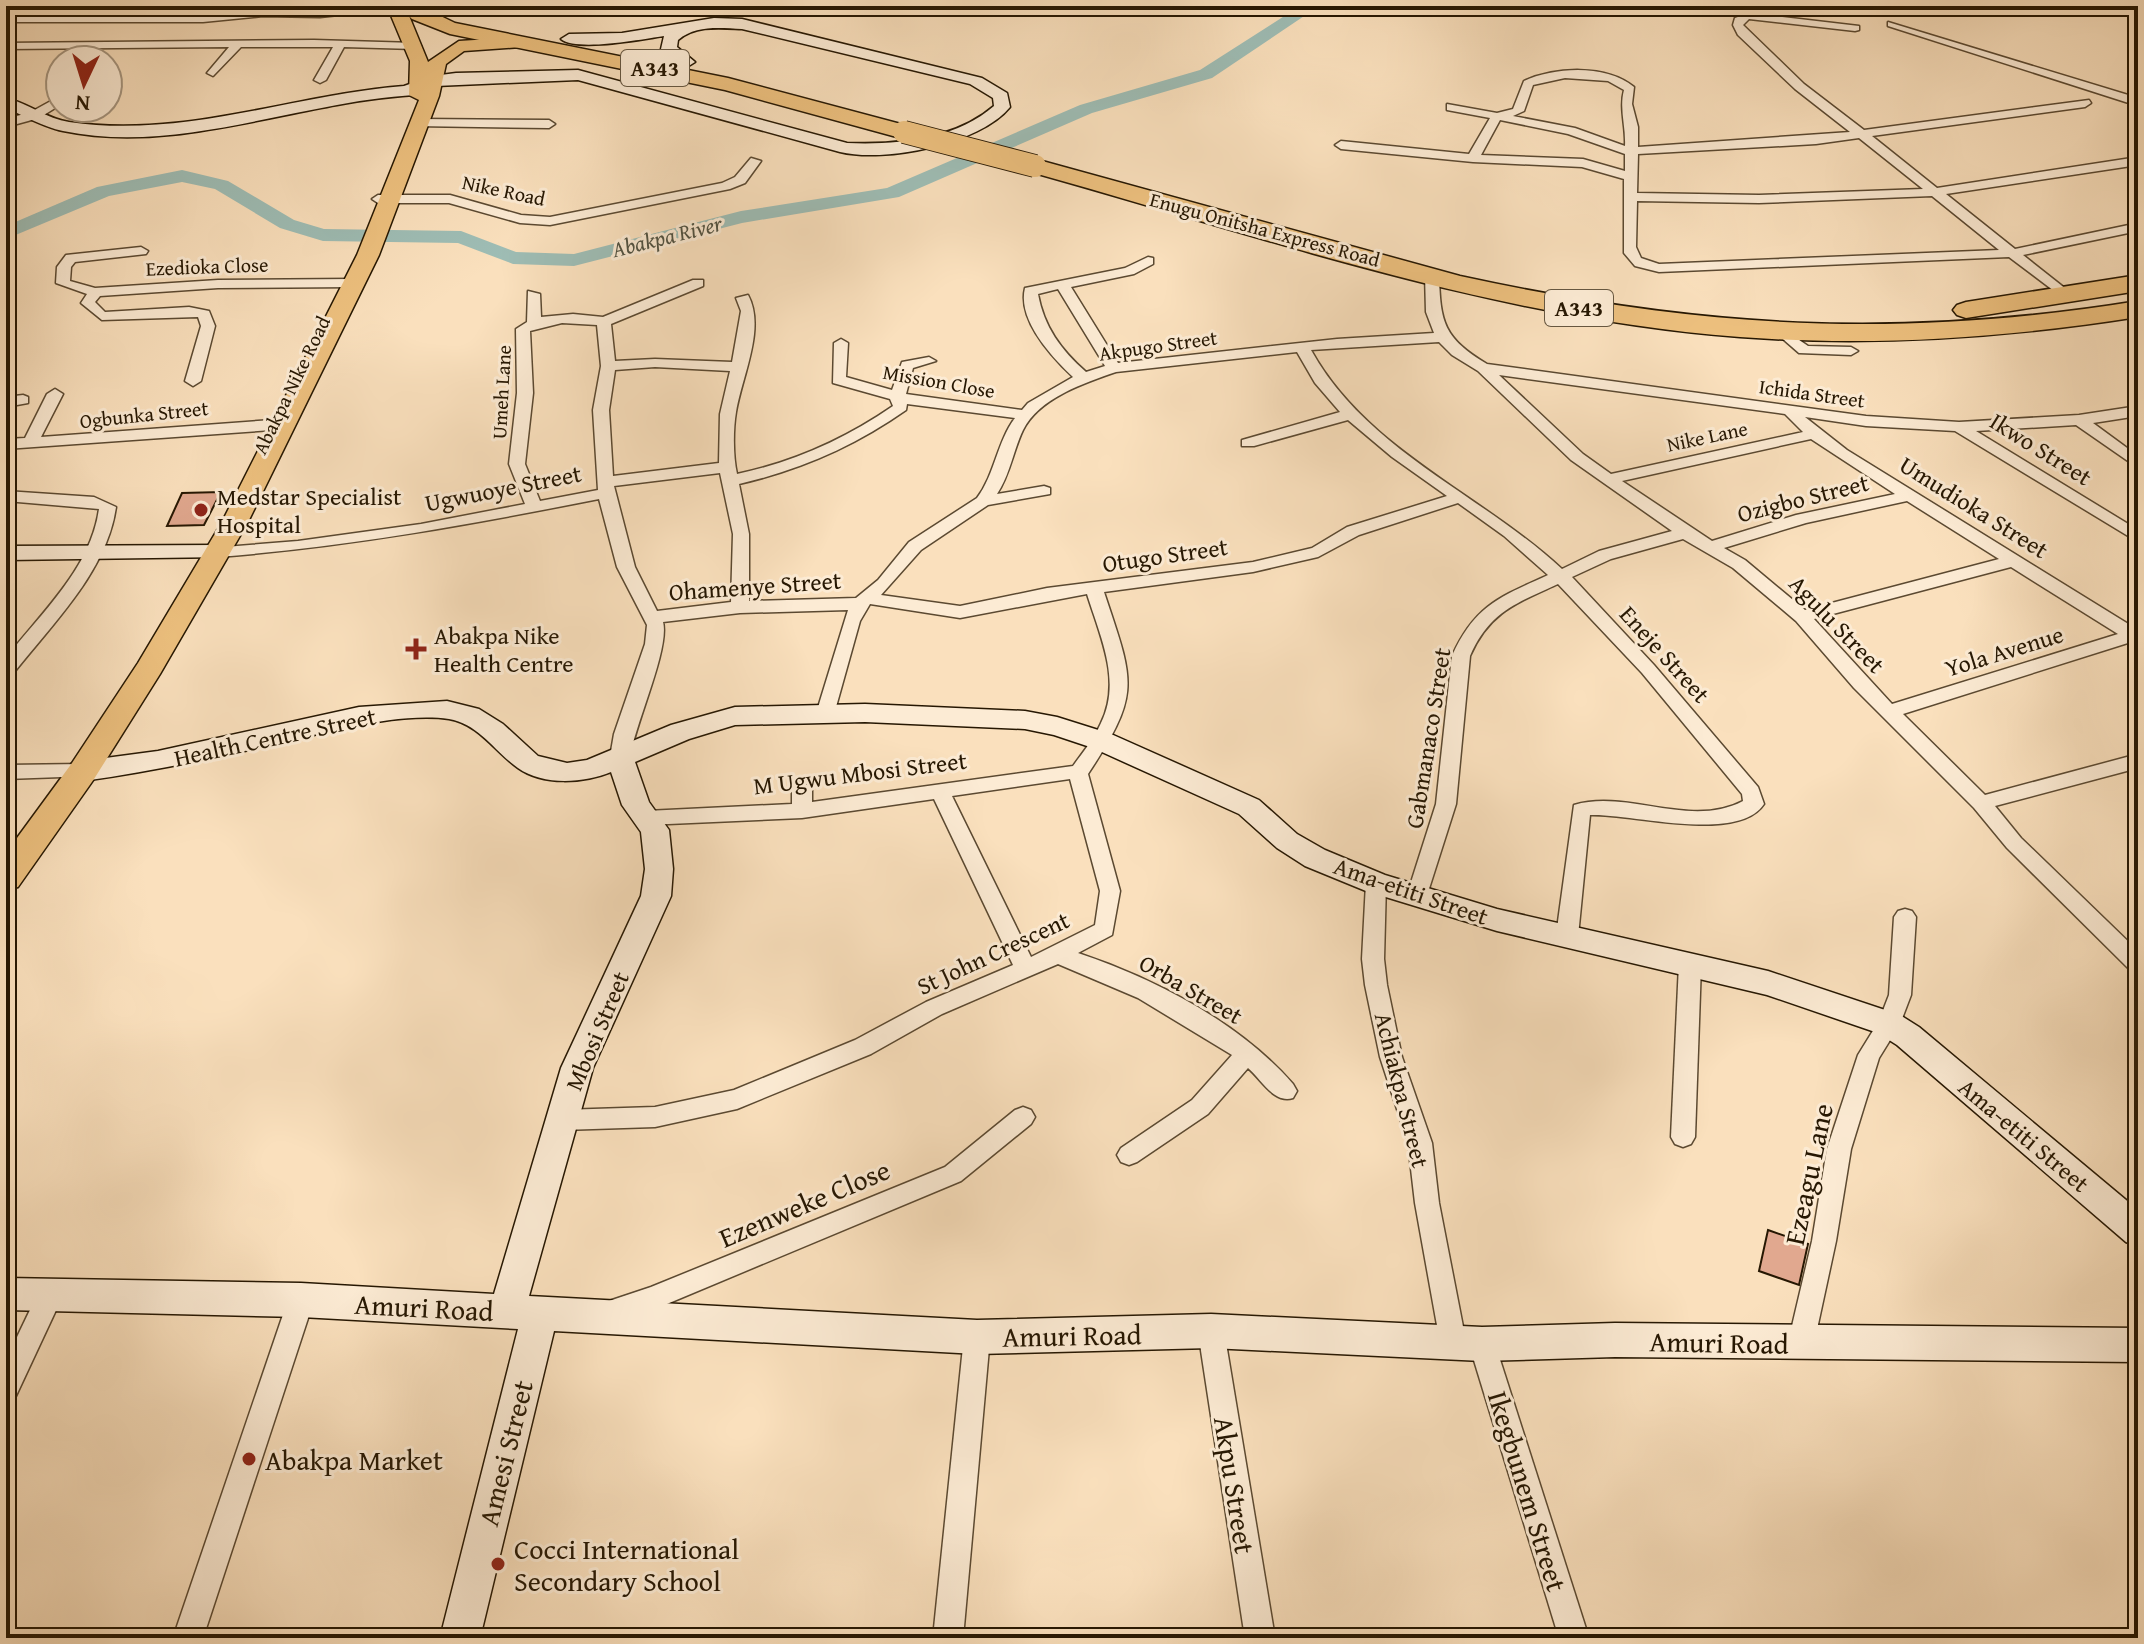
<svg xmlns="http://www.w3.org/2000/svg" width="2144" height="1644" viewBox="0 0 2144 1644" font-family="'Gentium Book Plus',serif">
<rect width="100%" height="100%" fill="#fae0bd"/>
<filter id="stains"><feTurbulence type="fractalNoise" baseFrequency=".0025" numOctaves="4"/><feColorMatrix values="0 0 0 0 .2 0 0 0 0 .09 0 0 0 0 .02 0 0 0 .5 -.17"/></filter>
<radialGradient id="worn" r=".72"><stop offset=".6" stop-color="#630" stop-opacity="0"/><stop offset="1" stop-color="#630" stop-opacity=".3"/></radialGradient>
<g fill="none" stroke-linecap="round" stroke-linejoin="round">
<path fill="#9ebdb5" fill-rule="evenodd" d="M1300,6H1319L1212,78L1092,113L899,197L742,223L574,266L513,264L458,243L323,241L280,228L215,189L182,182L109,196L6,239V226L97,187L182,170L228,181L294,220L324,229L461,231L516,252L574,254L741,211L887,188L1080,105L1200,70Z"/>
</g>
<g fill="#e1a88f" stroke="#261702" stroke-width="2">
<path d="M221,492L204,525L167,526L182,493Z"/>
<path d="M1768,1230L1808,1244L1799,1285L1759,1271Z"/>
</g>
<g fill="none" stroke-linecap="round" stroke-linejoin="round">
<defs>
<g id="street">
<path d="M365,6H401L396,9L320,17L263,16L203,22H6V16H203Z"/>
<path d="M2096,6L2138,8V14Z"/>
<path d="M1749,13L1859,26V30L1855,31L1749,19L1743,25L1804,84L1864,130L2089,100L2091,103L2085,107L1872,136L1937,188L2138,157V165L1946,194L2015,249L2138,223V231L2023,255L2071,293L2073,296L2066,300L2009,257L1659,272L1635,266L1624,253V179L1582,167L1473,162L1341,149L1335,145L1341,141L1469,154L1490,118L1447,110V104L1497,113L1513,109L1524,81C1555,67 1606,64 1634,87L1632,104L1638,127V147L1850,132L1795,89L1738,35L1733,25L1735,18ZM1565,78L1608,81L1624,90C1619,109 1626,126 1625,146L1575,128L1513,116L1524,111L1533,85ZM1500,120L1568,134L1625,154V171L1583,159L1481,155ZM1859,138L1923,189L1759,195L1637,193L1638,154L1816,144ZM1932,196L1999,250L1659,264L1641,258L1636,247L1637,201L1759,203Z"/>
<path d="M1888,22L2138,98V106L1888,26Z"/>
<path d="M314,40L415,43L421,46L415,49L344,47L326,80L320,83L314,80L333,47H241L213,76L207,73L229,47L6,49V43Z"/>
<path d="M60,96V105L39,118L6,127V119L31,112Z"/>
<path d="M419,119L549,120L555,124L549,128L415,126L413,123Z"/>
<path d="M751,158L761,161L745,183L730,189L550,225L520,223L449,203H378L372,199L378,195H450L521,215L550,217L722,183L735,177Z"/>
<path d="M141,247L148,251L146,254L75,262L71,267L70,281L95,288L218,280L354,279L361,283L354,287L218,288L100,296L95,302L105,312L189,307L209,311L215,326L201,381L193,386L185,381L201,326L198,317L102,320L81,303L87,294L56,283L57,267L66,255Z"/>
<path d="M1148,257L1153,258V264L1134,274L1071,287L1118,363L1337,339L1434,333L1426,312L1425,274L1432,270L1439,274C1440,323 1444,338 1487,364L1866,416L1959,422L2079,415L2138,406V416L2093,423L2138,456V468L2076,425L1976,431L2138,530V542L1955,431L1866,426L1805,417L1847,450L2138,630V644L2131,642L1903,714L1985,795L2138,754V768L1995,806L2021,838L2138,951V973L2130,970L2007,848L1974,808L1854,688L1796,621L1733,568L1683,539L1611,559L1572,577L1654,665L1758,787L1764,804C1738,844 1630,813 1590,815L1578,936L1575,942L1567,944L1559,942L1556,936L1574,805C1628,789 1690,829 1743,801L1742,794L1642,673L1558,584C1517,603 1489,612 1470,656L1456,804L1427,895L1424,901H1410L1407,895L1436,804L1452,656C1475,605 1500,597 1548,575L1504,536L1458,503L1359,535L1318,557L1253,572L1104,592C1134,683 1142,692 1088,774L1120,891L1112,935L1078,953C1156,979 1240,1023 1293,1084L1297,1091L1293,1098C1274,1104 1262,1080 1248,1068L1208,1114L1137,1162L1129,1165L1121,1162L1117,1155L1121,1148L1192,1100L1232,1055L1138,998L1058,964L942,1014L871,1054L737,1109L655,1127L562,1130L554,1127L550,1120L554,1113L562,1110L655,1107L734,1090L855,1040L926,1002L1013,965L934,799L802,818L646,825L639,823L636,818L639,813L646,811L792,804V789L802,782L812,789V802L1073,766C1083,752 1094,739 1101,723C1122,681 1100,636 1087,594L960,618L870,604L860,621L834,714L825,720L816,714L848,610L740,613L663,622C670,648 635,724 630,757L620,764L610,757L614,734L645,644L647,625L617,567L599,499C473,524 347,547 218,557L212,556L210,552L212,548L298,541L421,524L525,504L509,464L517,393L516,329L527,322L528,291L540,294L541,317L573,314L603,317L693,280H703V286L611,324L615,361L655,359L732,362L741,311L736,298L748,295C766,328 742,376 736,412C733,430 733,456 737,474C794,462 845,439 893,406L890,399L833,383L834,343L841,339L848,343L846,377L892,390L902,362L929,357L936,361L913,368L906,394L1022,410L1028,403L1073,377C1052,357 1017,320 1025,288L1125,268ZM1058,289L1105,366L1086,372C1061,350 1044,327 1038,294ZM562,323L597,325L601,366L593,410L598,490L540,501L525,464L533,393L530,331ZM1439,342L1452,355L1478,371L1571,460L1672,531L1599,551L1562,569C1481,494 1366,450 1311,350ZM1297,352L1315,383L1340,412L1242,440V446H1254L1348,420L1392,457L1447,496L1347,527L1312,548L1253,562L1047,588L960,606L881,595L921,550L988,505L1050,494V488L1044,486L997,494C1010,475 1013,451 1023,430C1039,398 1084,383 1116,372ZM655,367L730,371L720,414L719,463L613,476L609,410L615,370ZM1499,375L1785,414L1803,432L1611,474L1583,454ZM907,404L1015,418C997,442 995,474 977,498L909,542L878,580L856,598L749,601V534L739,484C800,470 855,446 906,410ZM1811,439L1895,494L1796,515L1712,541L1622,481ZM720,473L733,534L731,602L657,611L635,567L614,486ZM1907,501L1999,559L1805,610L1745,560L1724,548L1806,523ZM2011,567L2118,634L1892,704L1814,619ZM1070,779L1100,891L1095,925L1031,957L952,796Z"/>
<path d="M1783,329L1808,346L1851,347L1858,351L1851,355L1799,353L1776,333Z"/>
<path d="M55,389L63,394L41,437L286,419L294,424L286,429L6,449V439L25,438L47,394Z"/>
<path d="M23,395L28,397V403L6,407V397Z"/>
<path d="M6,491L94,497L116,507C107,572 51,625 12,675L6,677V658C41,613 91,568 99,509L6,501Z"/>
<path d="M83,764L93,771L90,776L6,779V765Z"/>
<path d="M1376,875L1383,877L1386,883L1384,959L1387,985L1402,1057L1432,1143L1439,1203L1466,1342L1462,1351L1453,1354L1444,1351L1440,1342L1415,1203L1408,1143L1380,1057L1365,985L1362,959L1366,883L1369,877Z"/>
<path d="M1905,909L1912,911L1916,917L1911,995L1900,1024L1879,1058L1851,1149L1836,1241L1814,1343L1810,1352L1801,1355L1792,1352L1788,1343L1812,1241L1827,1149L1858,1055L1879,1021L1889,995L1894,917L1898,911Z"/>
<path d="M1690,955L1698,958L1701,964L1695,1137L1691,1144L1683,1147L1675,1144L1671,1137L1679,964L1682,958Z"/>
<path d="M1023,1107L1031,1110L1035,1117L1031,1124L961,1181L662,1306L615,1322L606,1318L602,1310L606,1302L651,1287L945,1167L1015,1110Z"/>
<path d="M51,1281L60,1285L64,1293L15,1398L6,1402V1360L42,1285Z"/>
<path d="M301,1288L310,1292L314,1300L203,1638H173L288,1300L292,1292Z"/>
<path d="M1211,1319L1220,1322L1224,1331L1275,1638H1245L1198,1331L1202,1322Z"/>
<path d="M977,1325L986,1328L990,1337L963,1638H933L964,1337L968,1328Z"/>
<path d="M1482,1332L1491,1335L1495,1344L1589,1638H1559L1469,1344L1473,1335Z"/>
</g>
<g id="secondary">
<path d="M714,18L742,19L982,78L1007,93L1010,107C980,144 885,163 840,152L578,80L436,86L434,92L428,94C397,96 367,99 337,105C248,121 154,150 63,131C43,127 25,116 6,108V98C28,103 47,119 69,122C183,139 292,95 404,86L433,76L456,73L578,70L847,143C896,145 955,140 994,106L993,98L970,84L742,29C719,28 696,25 678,40L677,47L695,62L687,67L663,52L661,49L664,36C643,39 577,52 561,39L569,34L622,33Z"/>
<path d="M218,545L226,547L230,552L226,557L6,560V546Z"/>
<path d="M447,701L479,709L503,724L538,756L567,763L587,760L671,725L735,707L865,704L1025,711L1057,717L1111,734L1259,800L1297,834L1325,850L1385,875L1497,909L1768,971L1900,1015L1919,1027L2138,1210V1247L2126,1242L1897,1045L1878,1033L1767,995L1497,931L1366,891L1305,866L1277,848L1239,814L1093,748L1054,735L1025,729L865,722L735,725L689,739L635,762L649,802L669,830L673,869L671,896L593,1068L529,1296L977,1320L1211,1314L1482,1327L1615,1323L2138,1328V1362L1615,1357L1482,1361L1211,1348L977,1354L554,1331L480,1638H440L518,1329L301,1317L6,1310V1278L301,1283L494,1294L561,1068L641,896L645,869L641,832L622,805L611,772C584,783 543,786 518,768C495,752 479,724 449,719C397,712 326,733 275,744C211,759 148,772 83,781L73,778L69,771L73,764L83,761L158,751L359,707Z"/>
</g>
<path id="primary" d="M387,6H405L428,62L459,41L521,37L530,42L521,47L464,51L446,64L439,96L379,255L248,522L160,674L94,779L18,887L6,890V853L72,763L138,663L222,522L357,255L419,100L409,95L410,61Z"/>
<g id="highway">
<path d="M399,6H420L455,23L728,78L912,127L915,132L904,139L725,90L450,34L412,19Z"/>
<path d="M1035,159L1460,276C1698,328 1897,340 2138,301V317C2005,338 1874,347 1740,337C1496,319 1261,236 1027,171L1024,166L1027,161Z"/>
<path d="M2138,275V291L1966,318L1957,315L1953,310L1957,305L1966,302Z"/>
</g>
</defs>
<use href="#street" stroke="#5b4931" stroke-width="3"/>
<use href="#secondary" stroke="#261702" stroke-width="3"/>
<use href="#primary" stroke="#261702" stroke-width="3"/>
<use href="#highway" stroke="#261702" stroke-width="3"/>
<use href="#street" fill="#fcebd4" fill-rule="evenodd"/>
<use href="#secondary" fill="#fcebd4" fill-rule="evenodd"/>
<use href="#primary" fill="#edc07e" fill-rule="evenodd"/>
<use href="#highway" fill="#edc07e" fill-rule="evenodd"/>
<defs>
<path id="highway-bridge" d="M904,132L1035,166"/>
</defs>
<use href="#highway-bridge" stroke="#261702" stroke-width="24" stroke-linecap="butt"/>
<use href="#highway-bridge" stroke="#edc07e" stroke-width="22"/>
</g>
<g fill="#8f2418" stroke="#fcebd4" stroke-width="3">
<circle cx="201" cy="510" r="8"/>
<path d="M412 637h8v8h8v8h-8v8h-8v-8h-8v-8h8z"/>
<circle cx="249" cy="1459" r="8"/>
<circle cx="498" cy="1564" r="8"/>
</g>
<g text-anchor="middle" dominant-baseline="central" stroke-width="6" stroke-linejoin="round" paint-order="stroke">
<g font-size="20" fill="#261702" stroke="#fcebd4">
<text transform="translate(504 190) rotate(12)">Nike Road</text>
<text transform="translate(1265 229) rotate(15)">Enugu Onitsha Express Road</text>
<text transform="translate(207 266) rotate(-2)">Ezedioka Close</text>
<text transform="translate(1158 345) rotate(-8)">Akpugo Street</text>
<text transform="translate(939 381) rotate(10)">Mission Close</text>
<text transform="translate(291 385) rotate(-64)">Abakpa Nike Road</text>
<text transform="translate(501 392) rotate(-87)">Umeh Lane</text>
<text transform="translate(1812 393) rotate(8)">Ichida Street</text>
<text transform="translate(144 414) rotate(-6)">Ogbunka Street</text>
<text transform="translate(1707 436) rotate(-12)">Nike Lane</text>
</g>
<g fill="#fcebd4" stroke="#665741" stroke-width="2">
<rect x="621" y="50" width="68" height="36" rx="6"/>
<rect x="1545" y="290" width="68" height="36" rx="6"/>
</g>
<g font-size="22" font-weight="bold" fill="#261702">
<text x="655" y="68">A343</text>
<text x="1579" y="308">A343</text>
</g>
<g font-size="22" font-style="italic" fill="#505141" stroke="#fcebd4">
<text transform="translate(667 236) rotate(-14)">Abakpa River</text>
</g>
<g font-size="24" fill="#261702" stroke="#fcebd4">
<text transform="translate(2041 449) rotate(32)">Ikwo Street</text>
<text transform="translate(503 488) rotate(-11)">Ugwuoye Street</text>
<text transform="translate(1803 498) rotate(-14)">Ozigbo Street</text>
<text transform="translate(1974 507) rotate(32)">Umudioka Street</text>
<text transform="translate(1165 555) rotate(-8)">Otugo Street</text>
<text transform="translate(755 586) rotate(-4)">Ohamenye Street</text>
<text transform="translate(1837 624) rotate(46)">Agulu Street</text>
<text transform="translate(2004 651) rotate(-17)">Yola Avenue</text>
<text transform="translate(1665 654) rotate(48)">Eneje Street</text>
<text transform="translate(275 737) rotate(-12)">Health Centre Street</text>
<text transform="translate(1428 738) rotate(-81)">Gabmanaco Street</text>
<text transform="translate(860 773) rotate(-7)">M Ugwu Mbosi Street</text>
<text transform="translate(1411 891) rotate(19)">Ama-etiti Street</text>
<text transform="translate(993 953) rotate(-25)">St John Crescent</text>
<text transform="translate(1191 989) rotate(30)">Orba Street</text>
<text transform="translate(597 1031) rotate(-67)">Mbosi Street</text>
<text transform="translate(1402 1090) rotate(76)">Achiakpa Street</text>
<text transform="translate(2024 1135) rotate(40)">Ama-etiti Street</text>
</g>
<g font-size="24" fill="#261702" stroke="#fcebd4" text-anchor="start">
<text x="217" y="496">Medstar Specialist<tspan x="217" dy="28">Hospital</tspan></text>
<text x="434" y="635">Abakpa Nike<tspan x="434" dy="28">Health Centre</tspan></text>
</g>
<g font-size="28" fill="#261702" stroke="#fcebd4">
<text transform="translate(1808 1174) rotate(-78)">Ezeagu Lane</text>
<text transform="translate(804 1203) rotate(-23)">Ezenweke Close</text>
<text transform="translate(424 1307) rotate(3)">Amuri Road</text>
<text transform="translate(1072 1335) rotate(-1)">Amuri Road</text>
<text transform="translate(1719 1342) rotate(1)">Amuri Road</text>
<text transform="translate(505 1453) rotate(-76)">Amesi Street</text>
<text transform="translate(1235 1485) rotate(81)">Akpu Street</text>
<text transform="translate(1528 1491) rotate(73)">Ikegbunem Street</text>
</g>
<g font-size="28" fill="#261702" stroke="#fcebd4" text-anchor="start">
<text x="265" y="1459">Abakpa Market</text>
<text x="514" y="1548">Cocci International<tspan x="514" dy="32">Secondary School</tspan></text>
</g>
</g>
<rect width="2144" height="1644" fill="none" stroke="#fae0bd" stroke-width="32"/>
<rect x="8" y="8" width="2128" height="1628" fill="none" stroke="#261702" stroke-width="4"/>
<rect x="16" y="16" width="2112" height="1612" fill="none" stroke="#261702" stroke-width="2"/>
<g transform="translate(84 84) rotate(184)"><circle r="38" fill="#fcebd4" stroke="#a69680" stroke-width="2"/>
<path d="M0-6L14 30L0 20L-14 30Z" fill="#8f2418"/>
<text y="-12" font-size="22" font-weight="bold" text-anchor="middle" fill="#261702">N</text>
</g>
<rect width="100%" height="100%" filter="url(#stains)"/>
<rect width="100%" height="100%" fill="url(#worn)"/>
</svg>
